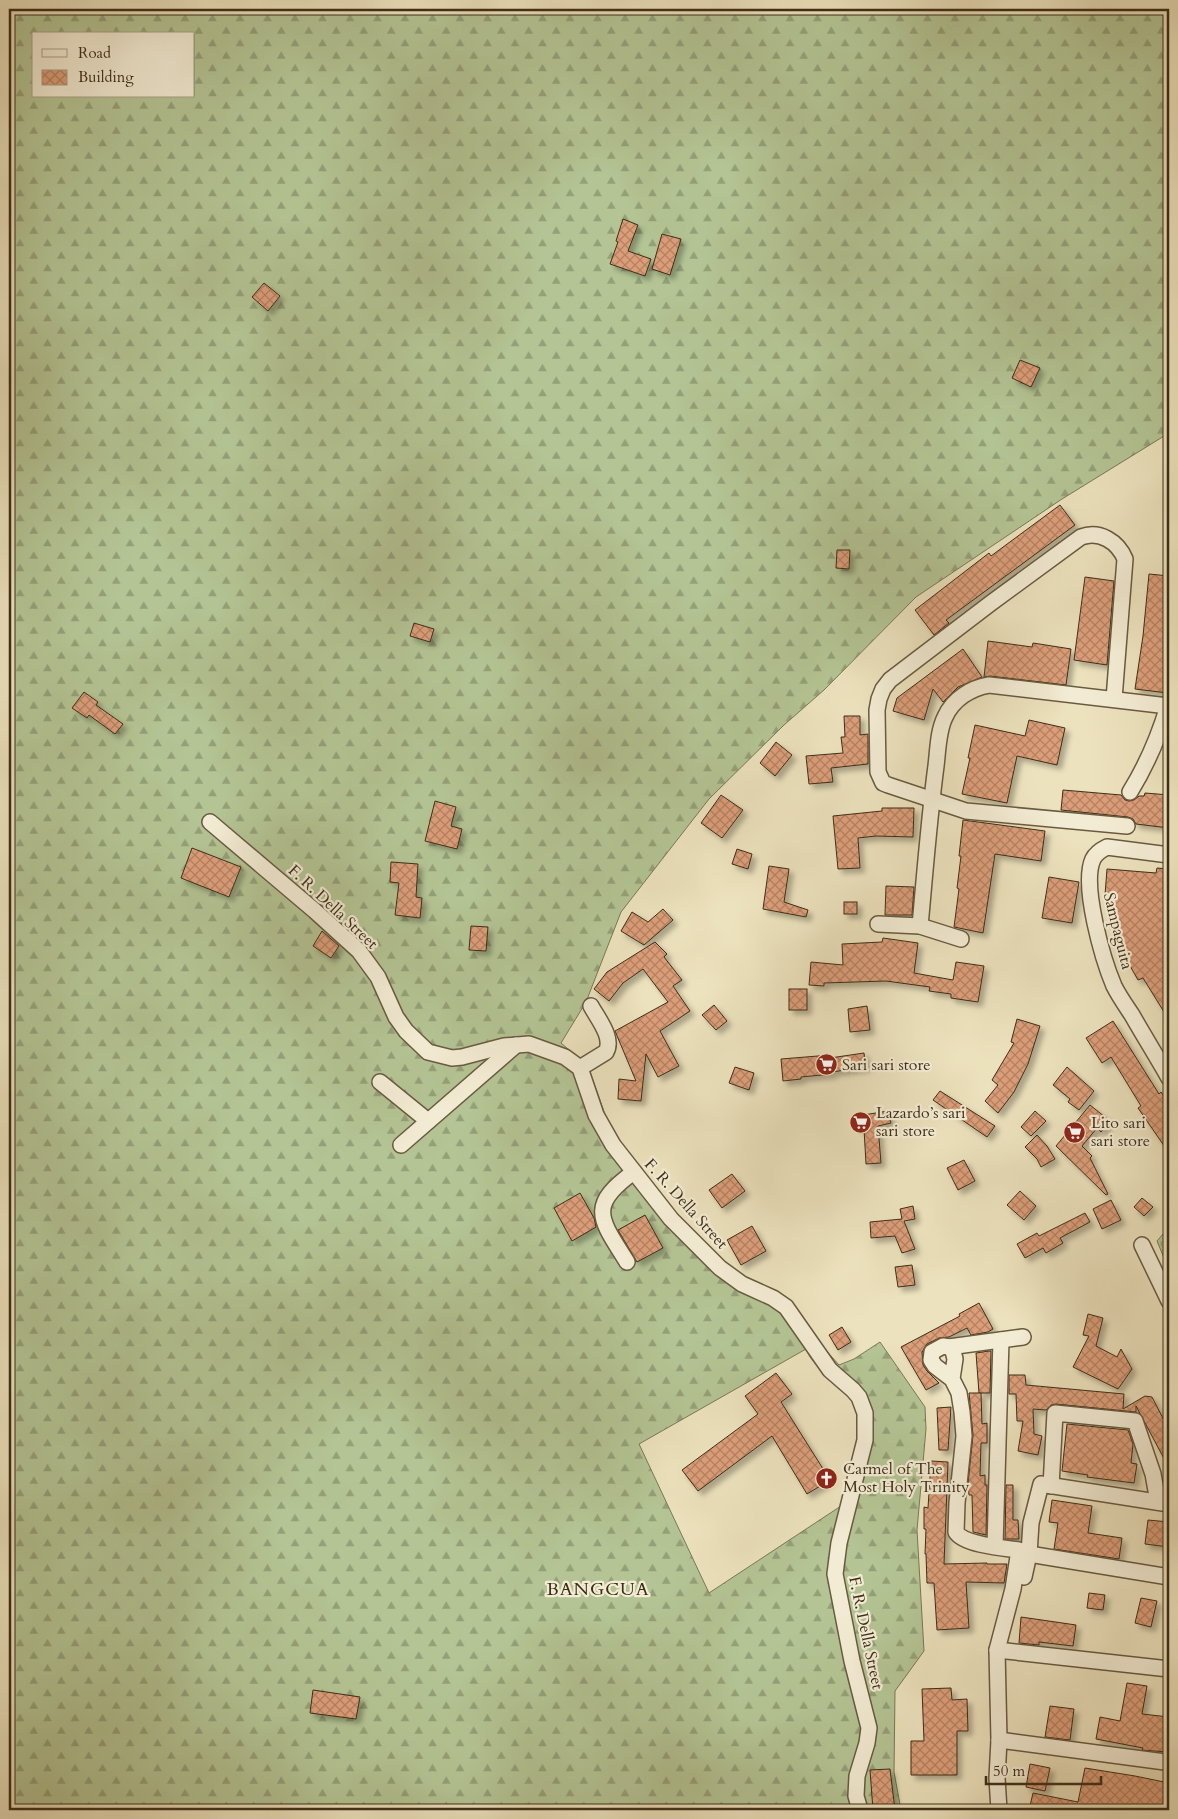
<svg xmlns="http://www.w3.org/2000/svg" width="1178" height="1819" viewBox="0 0 1178 1819" font-family="Cardo,serif">
<defs>
<pattern id="grass-tufts" width="24" height="20" patternUnits="userSpaceOnUse" patternTransform="scale(1.25)"><rect width="24" height="20" fill="#b4c494"/><path d="M3 7l-1-3M5 7V3M7 7l1-3M15 17l-1-3M17 17v-4M19 17l1-3" fill="none" stroke="#94a078"/></pattern>
<pattern id="forest-firs" width="22" height="20" patternUnits="userSpaceOnUse" patternTransform="scale(1.25)"><rect width="22" height="20" fill="#b4c494"/><path d="M5 1l3.5 6h-7zM16 11l3.5 6h-7z" fill="#94a078"/></pattern>
<pattern id="building-cross-hatch" width="8" height="8" patternUnits="userSpaceOnUse" patternTransform="scale(1.25)"><rect width="8" height="8" fill="#dc9e79"/><path d="M0 0l8 8M0 8l8-8" fill="none" stroke="#b48162"/></pattern>
<filter id="shadow"><feDropShadow dx="4.5" dy="4.5" stdDeviation="2.5" flood-color="#0004"/></filter>
</defs>
<rect width="100%" height="100%" fill="#ece2bd"/>
<filter id="stains"><feTurbulence type="fractalNoise" baseFrequency=".004" numOctaves="4"/><feColorMatrix values="0 0 0 0 .2 0 0 0 0 .09 0 0 0 0 .02 0 0 0 .5 -.17"/></filter>
<radialGradient id="worn" r=".72"><stop offset=".6" stop-color="#630" stop-opacity="0"/><stop offset="1" stop-color="#630" stop-opacity=".3"/></radialGradient>
<path fill="url(#grass-tufts)" stroke="#787956" d="M1169,1227V1270L1157,1241Z"/>
<path fill="url(#forest-firs)" stroke="#787956" fill-rule="evenodd" d="M9,9H1169V433L1062,499L916,597L824,690L784,725L709,799L621,912L586,1002L561,1043L588,1066L608,1123L619,1145L676,1215L708,1248L801,1322L839,1365L854,1359L880,1342L925,1407L926,1429L917,1530L924,1651L895,1691L894,1772L901,1810H9ZM34,34H194V96H34ZM806,1349L810,1357L826,1377L847,1393L855,1405L861,1427L841,1506L709,1593L639,1444Z"/>
<g fill="url(#building-cross-hatch)" stroke="#3d2e18" filter="url(#shadow)">
<path d="M623,219L638,225L628,251L651,259L645,276L610,264L618,242L616,241Z"/>
<path d="M662,234L681,239L670,275L652,269Z"/>
<path d="M264,283L280,296L268,311L252,297Z"/>
<path d="M1020,360L1040,368L1031,387L1012,378Z"/>
<path d="M1060,505L1075,525L946,620L949,623L934,635L915,610L989,553L991,556Z"/>
<path d="M837,550H850L849,569L836,568Z"/>
<path d="M1149,574L1169,576V681L1168,693L1135,689L1143,636Z"/>
<path d="M1085,577L1114,581L1107,665L1074,660Z"/>
<path d="M414,623L434,629L430,642L410,636Z"/>
<path d="M988,641L1032,647L1033,643L1071,649L1066,685L990,676L984,677Z"/>
<path d="M963,649L982,677L958,687L943,702L933,689L924,720L893,711L897,698Z"/>
<path d="M84,692L98,702L96,705L123,724L115,734L89,715L87,718L72,708Z"/>
<path d="M844,716H860V735L868,734V764L831,768L833,782L809,784L806,756L843,753L841,737H845Z"/>
<path d="M1029,720L1065,728L1057,765L1017,756L1007,803L962,794L970,758H968L975,725L1025,736Z"/>
<path d="M776,742L792,755L775,776L760,763Z"/>
<path d="M1063,790L1121,795L1125,800L1129,801L1134,800L1139,796H1144L1145,793L1169,795V828L1136,824L1133,819L1128,817L1061,810Z"/>
<path d="M721,795L743,810L722,838L701,823Z"/>
<path d="M435,801L456,807L451,826L462,829L457,849L425,841Z"/>
<path d="M882,808H914L913,837L876,836L858,838L860,868L838,869L833,816L882,811Z"/>
<path d="M963,820L1045,831L1041,861L995,854L983,933L954,927L959,889L957,888L961,856H959Z"/>
<path d="M192,848L241,867L229,897L181,878Z"/>
<path d="M737,849L752,854L748,869L732,864Z"/>
<path d="M391,862L418,864L416,897L422,898L420,918L395,915L399,883L390,882Z"/>
<path d="M769,866L789,869L784,902L808,910L806,917L763,909Z"/>
<path d="M1157,868L1169,869V1020L1143,978L1138,980L1120,948L1110,895H1105L1107,869L1156,873Z"/>
<path d="M1049,877L1079,882L1072,923L1042,918Z"/>
<path d="M886,886L914,887L912,915H885Z"/>
<rect x="844" y="902" width="13" height="12"/>
<path d="M663,909L673,920L644,945L621,931L632,912L648,922Z"/>
<path d="M471,926L488,927L486,951L469,950Z"/>
<path d="M322,931L339,946L331,958L313,946Z"/>
<path d="M883,938L918,943L914,973L953,980L956,962L984,966L978,1002L951,998V994L929,991L930,987L886,981L824,983V986L809,985L811,962L843,965L842,944L882,942Z"/>
<path d="M655,942L667,954L664,957L682,980L673,986L690,1011L660,1031L679,1066L658,1077L646,1054L641,1101L618,1099L619,1079L636,1081L615,1031L668,1002L643,969L623,983L609,1001L594,989L607,972Z"/>
<rect x="789" y="989" width="18" height="21"/>
<path d="M714,1005L727,1021L716,1030L702,1015Z"/>
<path d="M867,1006L870,1030L850,1032L848,1009Z"/>
<path d="M1017,1019L1040,1026L1028,1064L1014,1092L998,1113L985,1101L998,1085L992,1080L1014,1043L1011,1042Z"/>
<path d="M1113,1021L1159,1094L1161,1092L1169,1104V1153L1138,1108L1141,1106L1111,1057L1102,1063L1086,1038Z"/>
<path d="M864,1053L866,1067L832,1072V1074L801,1077V1079L783,1081L781,1059L830,1055V1058Z"/>
<path d="M735,1067L754,1073L749,1090L729,1083Z"/>
<path d="M1067,1067L1094,1091L1079,1110L1068,1102L1070,1099L1053,1085Z"/>
<path d="M940,1091L995,1126L987,1137L933,1100Z"/>
<path d="M1090,1105L1110,1121L1101,1132L1097,1128L1082,1146L1092,1156L1090,1158L1108,1194L1106,1195L1056,1146Z"/>
<path d="M888,1111L891,1123L878,1126L881,1163L866,1164L864,1129L860,1130L857,1116Z"/>
<path d="M1035,1111L1046,1121L1031,1136L1021,1127Z"/>
<path d="M1037,1135L1047,1146L1055,1159L1041,1167L1037,1159L1025,1147Z"/>
<path d="M964,1160L975,1181L958,1190L947,1168Z"/>
<path d="M732,1174L745,1191L722,1208L709,1190Z"/>
<path d="M1020,1191L1036,1206L1024,1220L1007,1205Z"/>
<path d="M580,1193L594,1218L596,1227L572,1241L554,1208Z"/>
<path d="M1142,1198L1153,1207L1144,1216L1134,1207Z"/>
<path d="M1111,1200L1121,1220L1102,1229L1093,1209Z"/>
<path d="M913,1206L915,1219L904,1221L915,1249L902,1253L895,1236L871,1238L870,1222L902,1219L900,1209Z"/>
<path d="M1085,1213L1090,1222L1060,1238L1063,1243L1046,1253L1043,1248L1025,1258L1017,1244L1037,1233L1039,1236Z"/>
<path d="M645,1215L663,1248L637,1262L618,1230Z"/>
<path d="M752,1226L766,1251L741,1265L727,1240Z"/>
<path d="M912,1265L915,1285L898,1287L895,1267Z"/>
<path d="M979,1303L993,1329L988,1332L971,1335L967,1328L949,1337L939,1338L927,1344L922,1352L923,1365L927,1371L939,1383L926,1390L901,1347L960,1316L959,1314Z"/>
<path d="M1088,1314L1103,1318L1096,1346L1117,1357L1121,1349L1132,1369L1118,1389L1073,1367L1089,1336L1083,1335Z"/>
<path d="M842,1327L851,1342L838,1350L829,1335Z"/>
<path d="M989,1351H991L990,1393H979L976,1353Z"/>
<path d="M776,1373L792,1394L781,1402L830,1480L807,1494L772,1436L698,1491L682,1470L758,1414L745,1396Z"/>
<path d="M1009,1375H1025L1026,1385L1124,1394L1123,1409L1145,1396L1152,1397L1169,1430V1468L1136,1406V1412L1056,1404L1051,1405L1046,1410L1033,1409L1034,1434L1042,1436L1038,1455L1018,1451L1023,1421H1017L1016,1394H1009Z"/>
<path d="M969,1393H981L982,1424L987,1423V1443H981L980,1476L985,1475V1485H987L986,1535L973,1532L972,1495H969L968,1484L973,1435Z"/>
<path d="M951,1407L948,1450H939L937,1408Z"/>
<path d="M1067,1424L1128,1430L1133,1444L1131,1463L1137,1464L1134,1483L1087,1477L1088,1475L1062,1471Z"/>
<path d="M931,1461L948,1462L944,1564L987,1563V1564H1007L1004,1583L966,1582L969,1628L937,1630L934,1583H927L926,1554H925L926,1529H924V1507L928,1508Z"/>
<path d="M1006,1485H1013V1520H1018L1019,1539H1005Z"/>
<path d="M1052,1500L1092,1506L1088,1533L1122,1538L1119,1559L1054,1549L1058,1523L1049,1522Z"/>
<path d="M1148,1520L1169,1522V1547L1145,1544Z"/>
<path d="M1089,1593L1105,1595L1103,1610L1087,1608Z"/>
<path d="M1141,1598L1157,1601L1151,1627L1135,1623Z"/>
<path d="M1021,1617L1076,1625L1073,1646L1039,1642V1645L1019,1643Z"/>
<path d="M1127,1683L1147,1686L1142,1714L1169,1717L1167,1752L1142,1750L1143,1748L1096,1739L1100,1717L1120,1721Z"/>
<path d="M951,1688L952,1700L967,1699L968,1731H957V1775H911V1741H924L922,1689Z"/>
<path d="M313,1690L360,1697L356,1719L310,1713Z"/>
<path d="M1050,1706L1074,1709L1070,1740L1045,1737Z"/>
<path d="M1030,1764L1050,1768L1045,1791L1026,1787Z"/>
<path d="M1085,1768L1135,1776L1169,1783L1167,1810H1123L1106,1807L1105,1810H1029L1033,1793L1078,1802Z"/>
<path d="M890,1769L895,1810H873L870,1770Z"/>
</g>
<g fill="none" stroke-linecap="round" stroke-linejoin="round">
<defs>
<g id="minor">
<path d="M1114,699L1125,559C1118,542 1100,530 1081,537L991,603L890,680L883,689L879,699L877,710L878,772L883,783L888,785L966,811L1127,826"/>
<path d="M1130,792C1146,766 1159,736 1168,706"/>
<path d="M210,822L315,911L359,951L378,977L396,1017L406,1031L428,1052L452,1058L462,1057L504,1046L529,1044L565,1057L580,1068L596,1115L613,1145L671,1219L720,1268L742,1284L773,1298L786,1307L830,1370L853,1390L859,1397L865,1413V1440L839,1543L835,1574L852,1661L869,1728L867,1743L857,1776L856,1796L860,1810"/>
<path d="M1169,855L1107,847C1101,850 1096,853 1093,859C1081,885 1103,960 1114,986C1119,996 1126,1006 1132,1015C1144,1036 1157,1057 1169,1078"/>
<path d="M878,924L920,926L961,939"/>
<path d="M920,926C925,872 929,819 936,766C938,750 938,731 945,717C953,699 971,688 989,685L1168,706V716"/>
<path d="M580,1068L606,1052C614,1038 598,1019 591,1006"/>
<path d="M380,1082L428,1121"/>
<path d="M401,1145L516,1045"/>
<path d="M1142,1245L1169,1301"/>
<path d="M627,1262C601,1220 586,1206 634,1172"/>
<path d="M949,1347L1023,1337"/>
<path d="M952,1379L955,1359L953,1351L949,1347L943,1346L932,1352L931,1360L935,1366L952,1379L959,1393L962,1412L964,1436L957,1503L956,1532C964,1545 1004,1548 1019,1550L1013,1589L997,1650L999,1740L997,1778L999,1810"/>
<path d="M1051,1486L1055,1413L1135,1421L1153,1474L1158,1502"/>
<path d="M995,1546L1001,1340"/>
<path d="M1029,1554L1169,1577"/>
<path d="M1024,1577L1029,1554L1031,1523L1041,1484L1169,1504"/>
<path d="M997,1650L1169,1669"/>
<path d="M999,1740L1165,1762L1169,1761"/>
</g>
</defs>
<use href="#minor" stroke="#695b41" stroke-width="18"/>
<use href="#minor" stroke="#f3ecd4" stroke-width="15"/>
</g>
<defs>
<symbol id="supermarket-disc" viewBox="-11 -11 22 22"><circle r="9.5" fill="#8f2418" stroke="#f3ecd4"/><path d="M-6-5.5h2.5l.6 2H6L4.5 2H-2.5L-4.4-4H-6ZM-1.5 3.2a1.3 1.3 0 1 0 .1 0ZM3 3.2a1.3 1.3 0 1 0 .1 0Z" fill="#fff"/></symbol>
<symbol id="church-disc" viewBox="-11 -11 22 22"><circle r="9.5" fill="#8f2418" stroke="#f3ecd4"/><path d="M-1.2-6h2.4v3.5h3.3v2.4h-3.3V6h-2.4V-.1h-3.3v-2.4h3.3Z" fill="#fff"/></symbol>
</defs>
<g fill-rule="evenodd">
<use href="#supermarket-disc" x="814" y="1052" width="25" height="25"/>
<use href="#supermarket-disc" x="848" y="1110" width="25" height="25"/>
<use href="#supermarket-disc" x="1062" y="1120" width="25" height="25"/>
<use href="#church-disc" x="814" y="1466" width="25" height="25"/>
</g>
<g text-anchor="middle" dominant-baseline="central" stroke-width="4.5" stroke-linejoin="round" paint-order="stroke">
<g font-size="16" fill="#3d2e18" stroke="#f3ecd4">
<text transform="translate(333 907) rotate(43)">F. R. Della Street</text>
<text transform="translate(1118 931) rotate(76)">Sampaguita</text>
<text transform="translate(686 1204) rotate(48)">F. R. Della Street</text>
<text transform="translate(866 1633) rotate(78)">F. R. Della Street</text>
</g>
<g font-size="16" fill="#3d2e18" stroke="#f3ecd4" text-anchor="start">
<text x="842" y="1065">Sari sari store</text>
<text x="876" y="1113">Lazardo’s sari<tspan x="876" dy="18">sari store</tspan></text>
<text x="1091" y="1123">Lito sari<tspan x="1091" dy="18">sari store</tspan></text>
<text x="843" y="1469">Carmel of The<tspan x="843" dy="18">Most Holy Trinity</tspan></text>
</g>
<g font-size="18" letter-spacing="1" fill="#3d2e18" stroke="#f3ecd4">
<text x="598" y="1589">BANGCUA</text>
</g>
</g>
<rect width="1178" height="1819" fill="none" stroke="#ece2bd" stroke-width="30"/>
<rect x="10" y="10" width="1158" height="1799" fill="none" stroke="#3d2e18" stroke-width="2.5"/>
<rect x="15" y="15" width="1148" height="1789" fill="none" stroke="#3d2e18"/>
<rect x="32" y="32" width="162" height="65" fill="#f3ecd4" stroke="#aaa089"/>
<rect x="42" y="49" width="25" height="8" fill="#f3ecd4" stroke="#aaa089"/>
<text x="78" y="58" font-size="15" fill="#3d2e18">Road</text>
<rect x="42" y="70" width="25" height="15" fill="url(#building-cross-hatch)" stroke="#aaa089"/>
<text x="78" y="82" font-size="15" fill="#3d2e18">Building</text>
<path d="M986 1776v8h115v-8" fill="none" stroke="#3d2e18" stroke-width="2.5"/>
<text x="993" y="1776" font-size="15" fill="#3d2e18" stroke="#f3ecd4" stroke-width="4" paint-order="stroke">50 m</text>
<rect width="100%" height="100%" filter="url(#stains)"/>
<rect width="100%" height="100%" fill="url(#worn)"/>
</svg>
